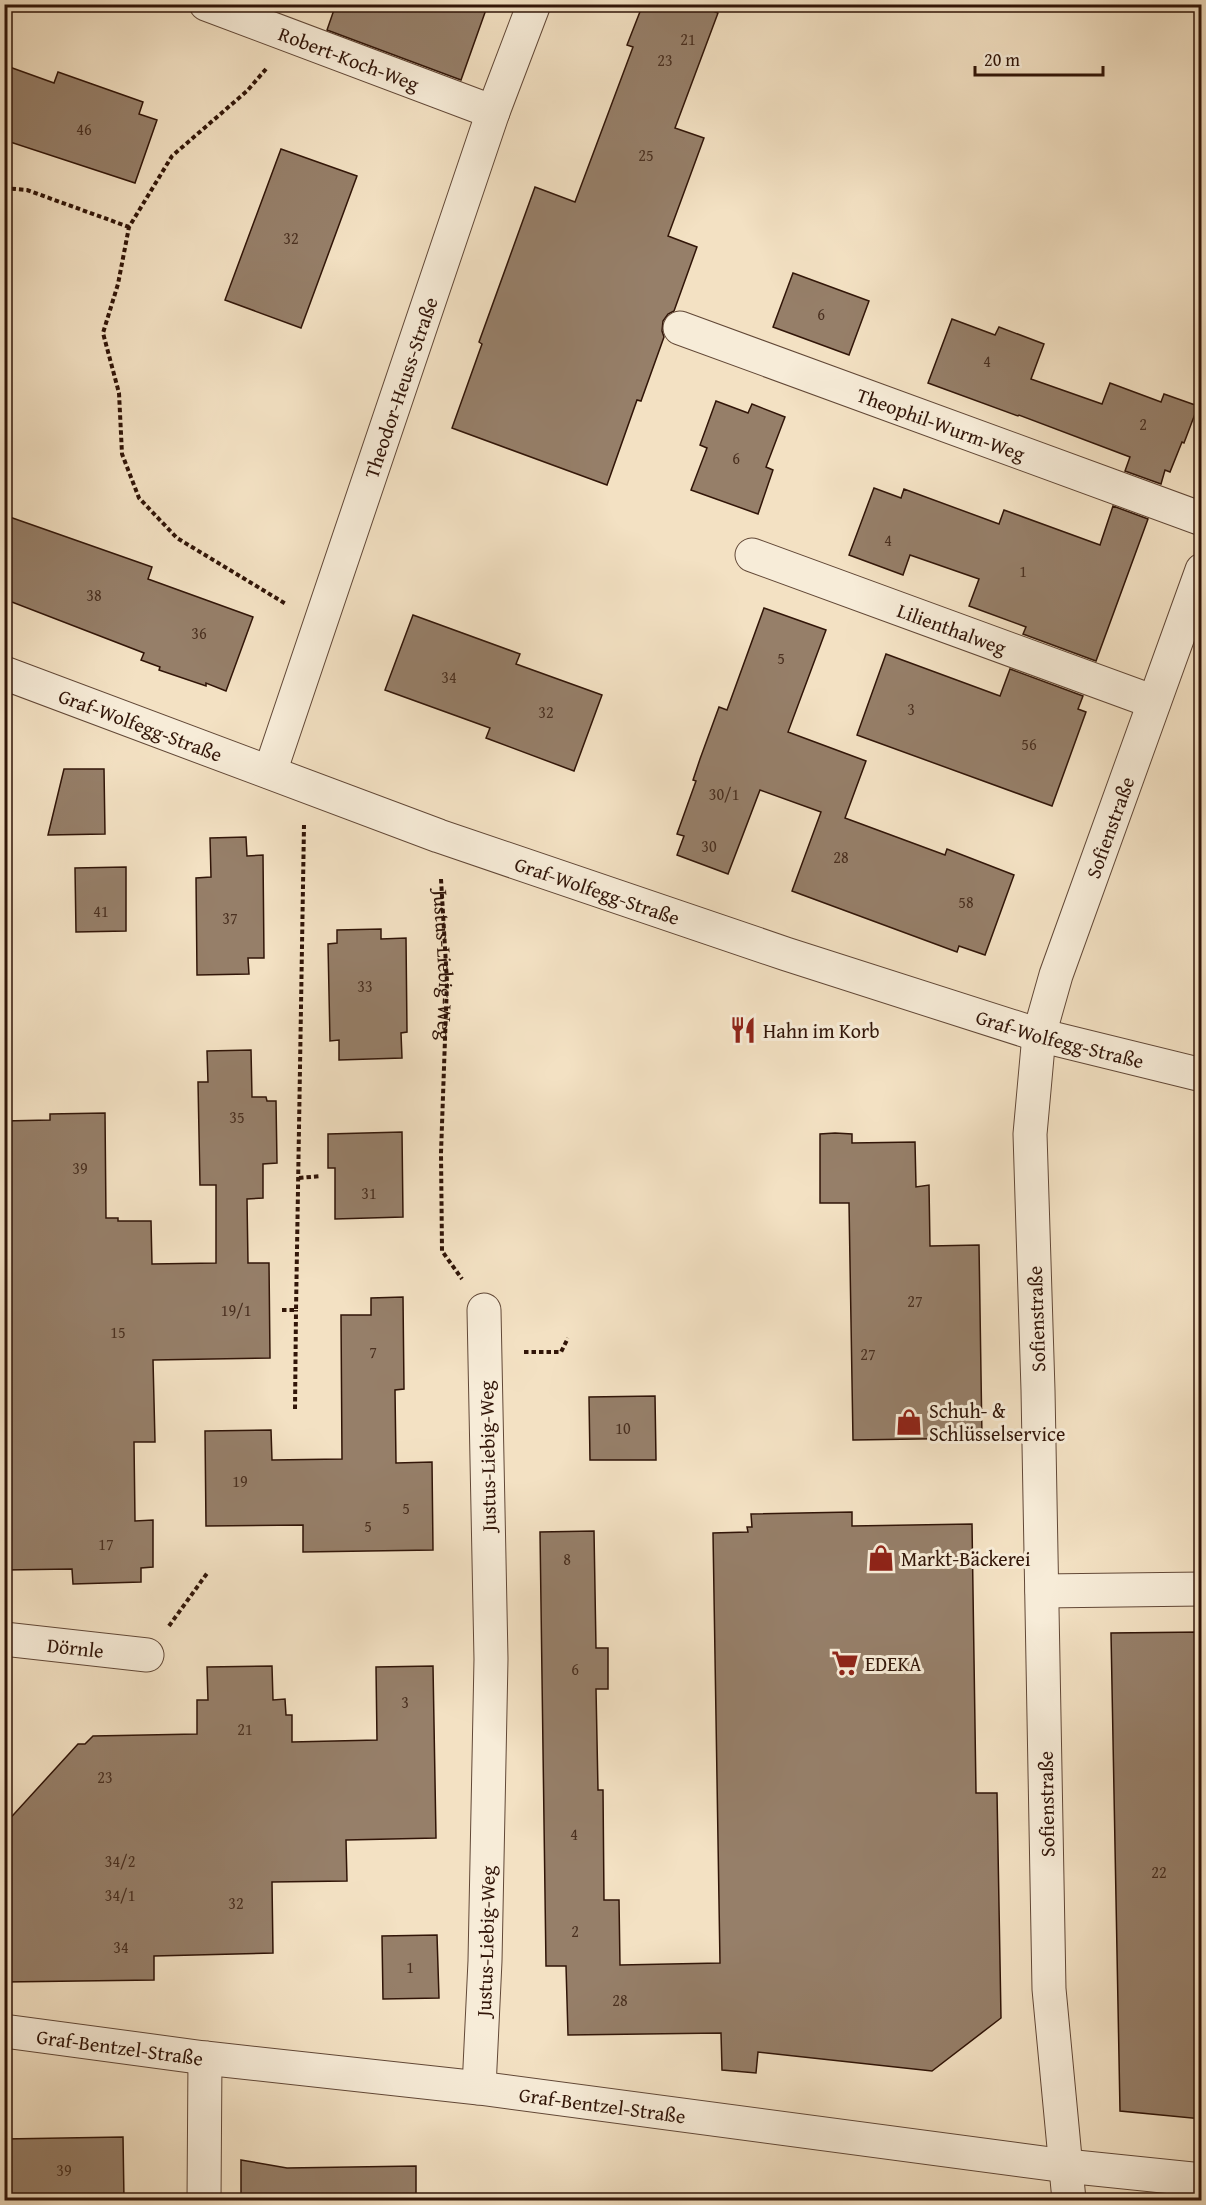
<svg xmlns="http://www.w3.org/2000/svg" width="1206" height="2205" viewBox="0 0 1206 2205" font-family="'Gentium Book Plus',serif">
<rect width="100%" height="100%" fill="#f3e1c3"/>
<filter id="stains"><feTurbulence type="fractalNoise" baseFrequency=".00333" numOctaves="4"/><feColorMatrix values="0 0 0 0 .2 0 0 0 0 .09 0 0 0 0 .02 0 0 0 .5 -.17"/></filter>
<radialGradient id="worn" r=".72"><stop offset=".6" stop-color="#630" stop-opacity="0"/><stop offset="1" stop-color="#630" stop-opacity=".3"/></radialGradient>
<g fill="#967f69" stroke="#311508" stroke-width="1.5">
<path d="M336,4H488L461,80L327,30Z"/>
<path d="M643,4H696L718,13L675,128L704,138L668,236L697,247L674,311L668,314L663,321L662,331L664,337L641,401L637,400L607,485L452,428L482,344L479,342L535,187L575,202L633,47L627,45Z"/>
<path d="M4,65L54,83L58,72L143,102L139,114L157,120L135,183L4,140Z"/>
<path d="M281,149L357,176L301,328L225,300Z"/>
<path d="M793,273L869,301L849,355L773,327Z"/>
<path d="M952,319L995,335L999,327L1044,344L1031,379L1102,404L1110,383L1161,402L1164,394L1198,406L1184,443L1182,442L1170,472L1165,470L1161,484L1125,471L1130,457L1019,415L1018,416L928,383Z"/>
<path d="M716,401L748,413L752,404L785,417L766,467L773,470L758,514L691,490L707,448L700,445Z"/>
<path d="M874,488L901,498L904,489L999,524L1004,510L1100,545L1113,506L1148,519L1096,661L1023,634L1026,627L969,606L979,579L910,555L903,575L849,555Z"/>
<path d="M4,515L152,567L148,579L253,617L226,691L206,683V686L159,670L160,667L141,660L144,653L4,599Z"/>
<path d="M764,608L826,630L788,732L866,761L845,818L945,855L947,849L1014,875L985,955L959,946L957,952L792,891L821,812L760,790L728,874L677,855L684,836L677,834L696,781L693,780L700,759L719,707L727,710Z"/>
<path d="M413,615L520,654L516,664L602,695L574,771L486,738L490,728L385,690Z"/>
<path d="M886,654L1000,696L1010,669L1083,696L1078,709L1086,712L1052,806L857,735Z"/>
<path d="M64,769H104L105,834L48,835Z"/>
<path d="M246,837L247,856L263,855L264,958H248L249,974L197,975L196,878L211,877L210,838Z"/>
<path d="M126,867V931L76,932L75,868Z"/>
<path d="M381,929V939L406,938L407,1032L401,1033L402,1058L339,1060V1040L330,1041L328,944L337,943V930Z"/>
<path d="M251,1050L252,1097H266L267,1101H276L277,1163L263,1164V1198L247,1199L248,1263H269L270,1358L153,1360L155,1442H134L135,1521L153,1520V1567L141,1568V1582L73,1584L72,1569L4,1570V1121L50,1120V1114L105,1113L106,1218H118V1221H151L152,1264L216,1263V1185H200L198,1082H208L207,1051Z"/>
<path d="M402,1132L403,1217L335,1219V1168H328V1134Z"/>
<path d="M835,1133L852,1134V1143L915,1142L916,1187L929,1185L930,1246L979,1245L982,1438L853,1440L849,1203H820V1134Z"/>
<path d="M403,1297L404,1389L395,1390L396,1463L432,1462L433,1550L303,1552V1525L206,1526L205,1431L271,1430L272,1460L342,1459L341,1315H371V1298Z"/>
<path d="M655,1396L656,1460H590L589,1397Z"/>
<path d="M852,1512V1526L972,1524L976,1793H997L1001,2018L932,2071L758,2052L756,2073L722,2070L721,2033L568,2035L566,1966H546L540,1532L594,1531L596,1648H608V1689H596L598,1790H603L604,1900H619L620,1965L720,1963L713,1533L748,1532L747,1527H752L751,1514Z"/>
<path d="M1202,1632V2119L1120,2111L1111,1633Z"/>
<path d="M272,1666L273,1700L285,1699L286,1715H292V1742L377,1740L376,1667L433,1666L436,1838L346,1840L347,1881L272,1882L273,1953L154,1956V1980L4,1982V1825L78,1744H85L93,1736L197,1734V1700H208L207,1667Z"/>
<path d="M437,1935L439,1998L383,1999L382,1936Z"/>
<path d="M123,2137L124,2200H4V2139Z"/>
<path d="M241,2160L287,2168L416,2166V2200H241Z"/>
</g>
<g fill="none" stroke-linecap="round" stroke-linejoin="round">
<defs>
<g id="minor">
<path id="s2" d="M206,4L493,112"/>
<path id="s3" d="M680,328L1202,519"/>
<path id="s4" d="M752,555L1154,702"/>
<path id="s5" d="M4,673L439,836L786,954L1039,1035L1202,1075"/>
<path id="s6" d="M270,772L493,112L534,4"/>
<path d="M1042,1591L1202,1589"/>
<path id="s7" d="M4,1639L147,1655"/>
<path id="s8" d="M4,2031L205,2058L479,2088L1066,2166L1202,2180"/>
<path id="s9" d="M479,2088L485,1961L491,1659L484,1310"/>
<path d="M204,2200L205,2058"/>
<path id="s10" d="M1069,2200L1049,1989L1038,1390L1030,1134L1039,1035L1056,975L1202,570"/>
</g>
</defs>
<use href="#minor" stroke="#624837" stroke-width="35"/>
<g stroke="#311508" stroke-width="4" stroke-dasharray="4.5 3" stroke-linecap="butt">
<path d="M266,69L247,91L172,156L129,227L118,284L103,333L119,393L122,454L139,498L177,538L286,604"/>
<path d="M4,188L27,190L129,227"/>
<path id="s1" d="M441,879L447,982L441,1153L442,1251L462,1279"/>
<path d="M299,1178L321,1176"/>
<path d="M282,1310H296L304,825"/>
<path d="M524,1352H561L568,1338"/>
<path d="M295,1409L296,1310"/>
<path d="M169,1626L208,1572"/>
</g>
<use href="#minor" stroke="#f7ecd8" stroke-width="33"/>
</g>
<defs>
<symbol id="restaurant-bare" viewBox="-9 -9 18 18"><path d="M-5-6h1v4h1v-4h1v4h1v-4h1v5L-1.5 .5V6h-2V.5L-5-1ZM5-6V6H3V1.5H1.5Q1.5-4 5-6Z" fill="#8f2418" stroke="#f7ecd8" stroke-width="2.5" paint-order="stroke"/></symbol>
<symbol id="shop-bare" viewBox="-9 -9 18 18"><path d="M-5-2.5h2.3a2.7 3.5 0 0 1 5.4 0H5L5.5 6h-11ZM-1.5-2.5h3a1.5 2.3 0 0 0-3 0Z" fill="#8f2418" stroke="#f7ecd8" stroke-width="2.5" paint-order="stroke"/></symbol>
<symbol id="supermarket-bare" viewBox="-9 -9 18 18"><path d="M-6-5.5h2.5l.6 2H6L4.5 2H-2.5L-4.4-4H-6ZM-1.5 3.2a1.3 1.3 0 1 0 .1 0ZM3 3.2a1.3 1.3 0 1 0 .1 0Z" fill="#8f2418" stroke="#f7ecd8" stroke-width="2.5" paint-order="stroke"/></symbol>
</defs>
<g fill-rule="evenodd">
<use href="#restaurant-bare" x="724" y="1011" width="38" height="38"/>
<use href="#shop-bare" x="890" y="1403" width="38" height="38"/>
<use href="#shop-bare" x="862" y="1539" width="38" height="38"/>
<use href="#supermarket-bare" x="826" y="1644" width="38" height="38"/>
</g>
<g text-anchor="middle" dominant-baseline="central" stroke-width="6" stroke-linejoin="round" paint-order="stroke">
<g font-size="16" fill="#4a3020">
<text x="688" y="39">21</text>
<text x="665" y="60">23</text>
<text x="84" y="129">46</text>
<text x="646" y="155">25</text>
<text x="291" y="238">32</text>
<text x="821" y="314">6</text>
<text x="987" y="361">4</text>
<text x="1143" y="424">2</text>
<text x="736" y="458">6</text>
<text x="888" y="540">4</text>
<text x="1023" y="571">1</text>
<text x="94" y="595">38</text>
<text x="199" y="633">36</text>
<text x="781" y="658">5</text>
<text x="449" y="677">34</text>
<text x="911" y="709">3</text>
<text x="546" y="712">32</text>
<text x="1029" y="744">56</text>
<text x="724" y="794">30/1</text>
<text x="709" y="846">30</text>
<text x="841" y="857">28</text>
<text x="966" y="902">58</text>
<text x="101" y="911">41</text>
<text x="230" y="918">37</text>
<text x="365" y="986">33</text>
<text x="237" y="1117">35</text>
<text x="80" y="1168">39</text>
<text x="369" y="1193">31</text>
<text x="915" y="1301">27</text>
<text x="236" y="1310">19/1</text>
<text x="118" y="1332">15</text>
<text x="373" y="1352">7</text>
<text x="868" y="1354">27</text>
<text x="623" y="1428">10</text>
<text x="240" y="1481">19</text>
<text x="406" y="1508">5</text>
<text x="368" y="1526">5</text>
<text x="106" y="1544">17</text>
<text x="567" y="1559">8</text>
<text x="575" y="1669">6</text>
<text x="405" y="1702">3</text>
<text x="245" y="1729">21</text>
<text x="105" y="1777">23</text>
<text x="574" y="1834">4</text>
<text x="120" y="1861">34/2</text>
<text x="1159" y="1872">22</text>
<text x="120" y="1895">34/1</text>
<text x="236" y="1903">32</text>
<text x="575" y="1931">2</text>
<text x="121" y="1947">34</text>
<text x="410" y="1967">1</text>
<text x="620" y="2000">28</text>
<text x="64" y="2170">39</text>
</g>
<g font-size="20" fill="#311508" stroke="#f7ecd8">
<text stroke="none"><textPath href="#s2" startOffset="153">Robert-Koch-Weg</textPath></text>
<text stroke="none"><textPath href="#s6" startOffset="406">Theodor-Heuss-Straße</textPath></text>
<text stroke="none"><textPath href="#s3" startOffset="278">Theophil-Wurm-Weg</textPath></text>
<text stroke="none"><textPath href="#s4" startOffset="213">Lilienthalweg</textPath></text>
<text stroke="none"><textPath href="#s5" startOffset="146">Graf-Wolfegg-Straße</textPath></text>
<text stroke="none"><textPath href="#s10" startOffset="1386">Sofienstraße</textPath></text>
<text stroke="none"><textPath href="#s5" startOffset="632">Graf-Wolfegg-Straße</textPath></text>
<text stroke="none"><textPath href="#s1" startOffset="86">Justus-Liebig-Weg</textPath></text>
<text stroke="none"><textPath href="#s5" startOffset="1118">Graf-Wolfegg-Straße</textPath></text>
<text transform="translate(1036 1319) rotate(-92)">Sofienstraße</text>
<text transform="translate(487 1456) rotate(-91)">Justus-Liebig-Weg</text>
<text stroke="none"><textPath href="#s7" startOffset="72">Dörnle</textPath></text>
<text transform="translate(1046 1804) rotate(-91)">Sofienstraße</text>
<text stroke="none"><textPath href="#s9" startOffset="147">Justus-Liebig-Weg</textPath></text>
<text stroke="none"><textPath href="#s8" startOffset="117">Graf-Bentzel-Straße</textPath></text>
<text stroke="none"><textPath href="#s8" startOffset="603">Graf-Bentzel-Straße</textPath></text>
</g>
<g font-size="20" fill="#311508" stroke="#f7ecd8" text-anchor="start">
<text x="763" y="1030">Hahn im Korb</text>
<text x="929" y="1410">Schuh- &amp;<tspan x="929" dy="23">Schlüsselservice</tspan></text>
<text x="901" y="1558">Markt-Bäckerei</text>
<text x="865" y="1663">EDEKA</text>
</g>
</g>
<rect width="1206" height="2205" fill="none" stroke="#f3e1c3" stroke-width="24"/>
<rect x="6" y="6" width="1194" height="2193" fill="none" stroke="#311508" stroke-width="3"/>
<rect x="12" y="12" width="1182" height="2181" fill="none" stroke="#311508" stroke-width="1.5"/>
<path d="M975 66v9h128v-9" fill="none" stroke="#311508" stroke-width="3"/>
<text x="984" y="66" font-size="18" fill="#311508" stroke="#f7ecd8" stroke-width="4.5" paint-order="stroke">20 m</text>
<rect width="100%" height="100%" filter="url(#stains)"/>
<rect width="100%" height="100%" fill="url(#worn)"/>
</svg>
